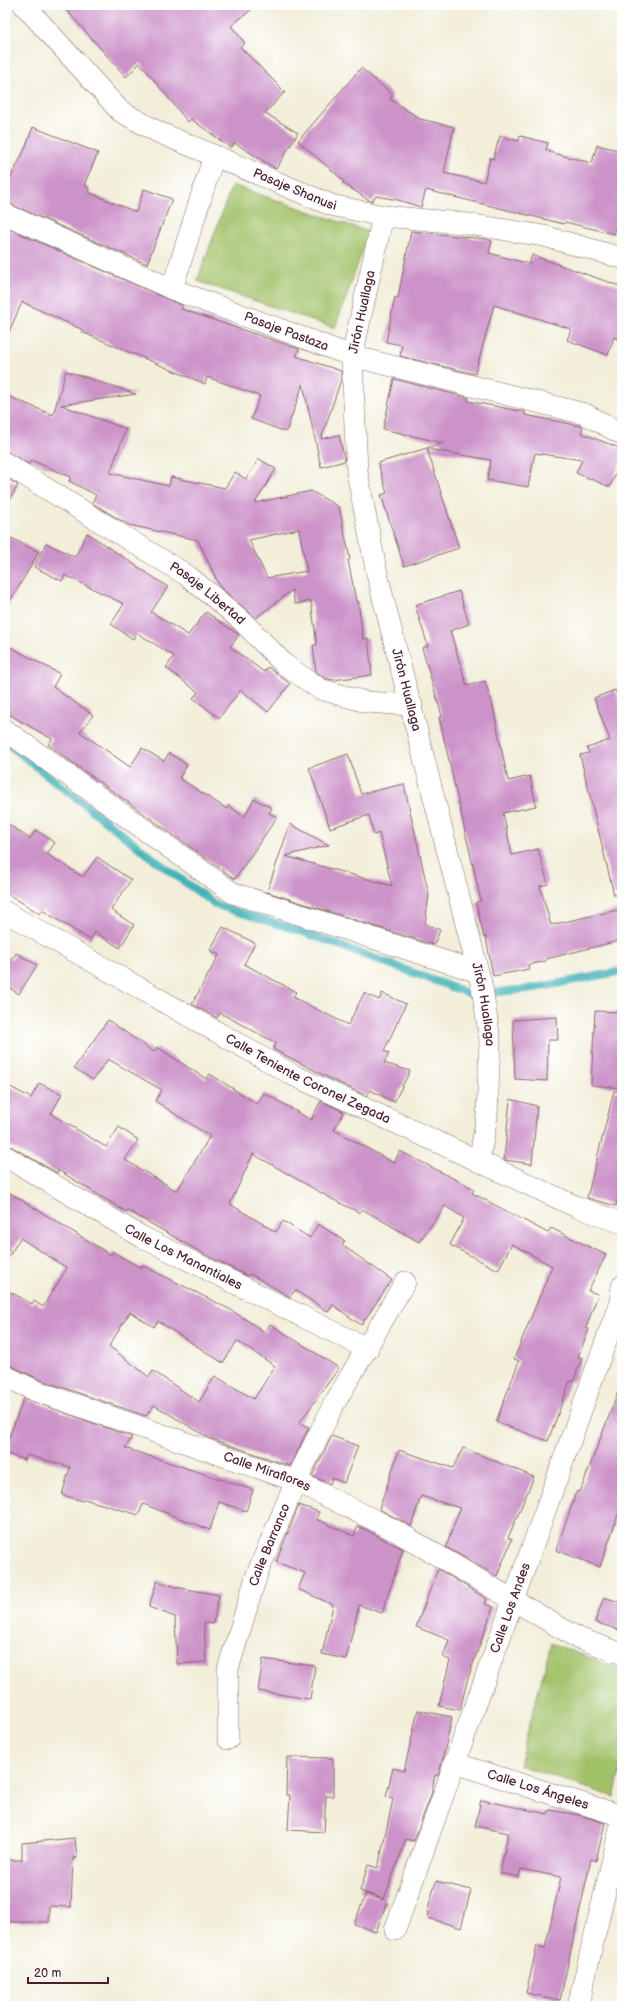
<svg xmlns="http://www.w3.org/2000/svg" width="627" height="2011" viewBox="0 0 627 2011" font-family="'Balsamiq Sans',sans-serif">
<rect width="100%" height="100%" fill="#fff"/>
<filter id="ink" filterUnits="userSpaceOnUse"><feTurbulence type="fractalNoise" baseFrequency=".025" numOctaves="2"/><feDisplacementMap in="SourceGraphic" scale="8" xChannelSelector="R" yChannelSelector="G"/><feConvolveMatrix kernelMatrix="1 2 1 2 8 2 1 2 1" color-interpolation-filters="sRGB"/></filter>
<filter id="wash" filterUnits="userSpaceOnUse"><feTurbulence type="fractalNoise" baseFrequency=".012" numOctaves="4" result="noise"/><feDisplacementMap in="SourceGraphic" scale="16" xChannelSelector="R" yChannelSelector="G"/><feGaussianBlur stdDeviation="0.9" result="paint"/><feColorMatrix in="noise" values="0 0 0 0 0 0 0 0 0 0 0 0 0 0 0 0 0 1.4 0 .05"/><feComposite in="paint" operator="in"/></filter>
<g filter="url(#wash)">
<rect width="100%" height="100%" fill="#f2eed9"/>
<g fill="#a2c26b" stroke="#76704b">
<path d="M232,185L369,232L335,328L197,281Z"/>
<path d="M551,1643L622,1670V1762L614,1797L519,1765Z"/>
</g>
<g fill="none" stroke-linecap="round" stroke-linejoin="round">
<path stroke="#42b2b9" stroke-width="8" d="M9,745L159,863L216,905L303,932L473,995L535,988L622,971"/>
</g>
<g id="blocks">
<g fill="#cc93c9" fill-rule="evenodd">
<path d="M62,5H257L231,26L245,43L240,47L285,92L265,113L298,133L276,169L235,143L231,148L191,119L188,122L140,63L126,77Z"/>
<path d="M361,68L393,95L390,99L420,119L454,127L444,173L484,182L490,158L493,159L500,136L519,141L520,136L548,143L546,150H550L549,152L592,163L597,145L622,151V231L615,229L614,234L565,222L564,224L426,190L421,207L398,200L376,196L372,201H370L343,183L344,181L298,141Z"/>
<path d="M33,127L98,153L84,185L89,188L88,192L136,212L144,189L172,199L147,264L5,202V189L24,151Z"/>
<path d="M5,227L183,306L181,309L299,349L296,356L341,371V380L321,439L339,435L345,461L321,467L303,384L286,432L251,419L260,396L207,377L205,384L82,332L83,330L22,302L5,341Z"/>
<path d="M411,231L485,239L492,241L489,253L529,264L532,255L622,287V340L614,337L608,355L567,340L571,329L494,305L475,374L400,356L402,345L386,342L395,297L398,298Z"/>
<path d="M66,371L136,394L61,405L126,429L110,473L169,486L171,477L225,488L235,472L246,479L259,459L276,469L255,503L311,491L339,507L350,559L348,560L356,601H358L363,639L368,638L372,675L333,680L325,678L316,672L313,645H317L311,601L295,604L292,590L256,618L220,587L198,540L129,525L92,503L96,495L69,481L71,477L31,460L29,464L5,451V395L53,415ZM299,529L307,571L267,578L249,540Z"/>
<path d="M394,379L469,398L468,401L525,412V415L581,426L583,427L581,433L622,449V458L610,487L576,473L582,460L535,453L528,487L487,480L491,460L427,449L459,548L404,566L381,495L387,493L378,463L443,443L383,429Z"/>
<path d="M5,477L18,485L5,509Z"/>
<path d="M87,533L168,587L151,612L188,635L206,612L239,635L230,647L264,672L268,667L290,684L268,712L241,690L219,718L193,698L198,692L166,668L174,656L137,633L133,639L111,624L124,604L65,575L62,581L34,567L46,543L75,557Z"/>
<path d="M5,535L39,552L5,610Z"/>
<path d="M459,591L469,624L450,631L467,686L485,681L493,707L508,781L530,776L536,806L503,813L512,855L538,849L548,884L540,886L551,925L622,909V940L546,959V961L528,965L529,969L493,976L486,937L484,938L476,902L481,901L439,717L442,716L422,648L428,646L415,605Z"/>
<path d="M5,644L60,674L53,687L93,715L80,732L130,767L142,748L164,761L169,753L187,765L179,778L227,809L229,806L244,817L254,799L272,808L269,813L277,817L235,879L48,745L52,739L5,712Z"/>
<path d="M615,690L622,707V894L614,895L580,755L589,753L587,748L610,740L594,698Z"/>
<path d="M348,754L361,794L404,784L429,895L425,924L440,930L434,945L267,892L290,824L329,845L285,856L392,886L379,833L374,835L369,815L330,828L309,768Z"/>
<path d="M5,822L30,839L36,830L55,843L47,854L83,877L97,857L131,880L111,910L134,925L120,948L95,932L90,940L42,910L40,914L5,892Z"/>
<path d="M223,927L255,943L244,964L296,992L293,997L348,1025L364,993L379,1000L382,993L406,1004L384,1051L389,1053L384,1063L410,1071L394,1102L370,1090L367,1096L333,1080L273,1049L276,1043L220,1013L217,1018L192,1004L219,955L210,950Z"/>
<path d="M16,953L37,965L19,994L5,985V956L12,959Z"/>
<path d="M595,1011L619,1012V1015H622V1088L591,1085Z"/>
<path d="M557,1017L558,1040H548L547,1081L515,1079L513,1020Z"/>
<path d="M108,1020L154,1052L157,1047L206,1079L210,1074L257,1104L264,1093L311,1120L321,1101L344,1112L334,1130L394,1163L400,1151L474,1189L472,1193L548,1233L551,1228L606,1255L588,1291L598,1294L586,1328L589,1329L578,1357L582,1358L573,1382L570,1381L548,1441L496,1422L519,1361L514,1359L552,1266L512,1244L498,1270L450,1245L464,1218L445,1206L419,1242L362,1209L360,1213L332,1199L253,1154L230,1204L276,1232L283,1221L310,1238L318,1224L345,1241L342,1245L392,1280L361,1325L333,1305L328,1312L295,1290L290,1297L250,1274L248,1276L206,1255L127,1210L126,1212L58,1170L57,1173L5,1143V1084L31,1098L39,1083L62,1094L51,1114L106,1147L119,1127L138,1140L125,1160L177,1191L210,1136L155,1101L162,1090L108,1059L93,1080L74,1068Z"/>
<path d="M614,1091L622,1092V1181L616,1206L587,1198Z"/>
<path d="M510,1099L537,1106L532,1164L504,1160Z"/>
<path d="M5,1190L111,1255L113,1252L141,1268L142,1265L231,1310L265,1332L270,1324L339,1368L299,1423L309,1427L290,1466L209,1438L154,1405L146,1416L41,1380L5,1363V1289L32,1304L34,1301L43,1307L67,1268L20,1238L5,1263ZM130,1312L154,1327L158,1321L223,1363L237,1341L275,1366L254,1399L215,1376L199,1402L153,1371L149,1377L109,1346Z"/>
<path d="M620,1387H622V1503L600,1567L556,1550L577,1491L580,1492Z"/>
<path d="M24,1398L132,1437L125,1448L253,1490L246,1511L219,1502L210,1530L143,1504L139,1515L84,1499L83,1501L62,1495L70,1467L27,1455L25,1460L5,1453V1448Z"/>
<path d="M332,1436L358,1446L344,1483L332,1478L330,1484L312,1476Z"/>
<path d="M463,1448L534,1477L508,1538L512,1539L497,1576L446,1547L460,1508L421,1496L411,1526L379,1509L399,1450L453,1468Z"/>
<path d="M299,1505L319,1512L316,1519L354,1536L358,1526L403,1549L382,1613L359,1605L346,1659L322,1654L333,1605L298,1589L305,1573L276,1562Z"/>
<path d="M438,1569L487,1599L485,1604L493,1607L467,1681L460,1710L439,1706L450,1660L443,1657L449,1640L416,1627Z"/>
<path d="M157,1581L176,1587L219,1595L213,1624L204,1623L206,1662L177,1664L175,1617L149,1607Z"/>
<path d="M604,1597L622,1603V1631L595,1622Z"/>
<path d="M263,1659L315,1666L310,1699L258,1691Z"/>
<path d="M418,1710L452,1717L442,1762L438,1776L435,1775L431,1795L414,1841L406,1839L384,1899L360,1891L368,1865L378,1868L393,1799L386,1797L393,1768L404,1771Z"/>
<path d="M287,1757L333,1758V1796H326L324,1832L288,1830L290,1795H286Z"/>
<path d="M481,1800L548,1814L549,1810L579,1815L605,1823L596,1861L591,1859L560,2000L526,1993L537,1946L545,1948L561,1877L521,1869L519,1877L500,1873L508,1833L475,1826Z"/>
<path d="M75,1838L77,1858H73L71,1907L49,1906V1922H5V1860H22V1843Z"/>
<path d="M436,1881L471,1890L461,1928L428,1918L429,1912H427Z"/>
<path d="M366,1894L387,1901L376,1932L354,1924Z"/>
</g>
</g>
</g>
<g filter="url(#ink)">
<use href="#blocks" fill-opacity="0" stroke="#856768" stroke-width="1"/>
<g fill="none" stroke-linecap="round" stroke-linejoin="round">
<defs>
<g id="street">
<path id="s1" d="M24,5L120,111L158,132L331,205L383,216L462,223L544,236L622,258"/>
<path id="s2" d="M5,214L172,289L352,356L585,414L622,434"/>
<path id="s3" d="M383,216L352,356L357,472L377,574L482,987L490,1040L487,1116L479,1162"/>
<path d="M172,289L214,156"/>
<path id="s4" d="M5,463L188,576L240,619L285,665L320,689L366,702L412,705"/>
<path d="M5,730L233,893L478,972"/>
<path id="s5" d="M5,912L293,1075L577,1207L622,1223"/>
<path id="s6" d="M5,1156L142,1237L368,1349"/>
<path id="s7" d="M5,1376L36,1391L296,1481L396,1531L576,1637L622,1654"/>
<path id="s8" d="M228,1739V1669L257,1574L296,1481L333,1406L405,1282"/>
<path id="s9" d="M454,1763L622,1816"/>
<path id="s10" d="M395,1930L620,1302L622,1286"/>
<path d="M578,2006L622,1820"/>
</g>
</defs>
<use href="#street" stroke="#856768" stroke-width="22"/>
<use href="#street" stroke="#fff" stroke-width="21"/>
</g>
</g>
<g text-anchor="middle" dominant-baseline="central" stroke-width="4" stroke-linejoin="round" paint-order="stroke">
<g font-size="13" fill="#4a1f2b" stroke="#fff">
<text stroke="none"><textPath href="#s1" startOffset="335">Pasaje Shanusi</textPath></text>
<text transform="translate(362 312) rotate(-78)">Jirón Huallaga</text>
<text stroke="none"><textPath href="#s2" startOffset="305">Pasaje Pastaza</textPath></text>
<text stroke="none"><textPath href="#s4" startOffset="241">Pasaje Libertad</textPath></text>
<text stroke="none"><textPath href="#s3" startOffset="483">Jirón Huallaga</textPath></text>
<text stroke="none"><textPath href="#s3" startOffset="807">Jirón Huallaga</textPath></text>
<text stroke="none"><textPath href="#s5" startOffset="346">Calle Teniente Coronel Zegada</textPath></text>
<text stroke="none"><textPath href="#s6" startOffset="205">Calle Los Manantiales</textPath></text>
<text stroke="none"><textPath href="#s7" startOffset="279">Calle Miraflores</textPath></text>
<text stroke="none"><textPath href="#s8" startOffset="201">Calle Barranco</textPath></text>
<text stroke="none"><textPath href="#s10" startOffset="342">Calle Los Andes</textPath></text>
<text stroke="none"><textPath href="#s9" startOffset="88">Calle Los Ángeles</textPath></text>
</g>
</g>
<rect width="627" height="2011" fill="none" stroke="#fff" stroke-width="20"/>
<path d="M28 1977v6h80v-6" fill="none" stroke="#4a1f2b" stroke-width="2"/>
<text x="34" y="1977" font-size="12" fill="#4a1f2b" stroke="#ffffff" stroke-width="3" paint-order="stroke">20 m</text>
</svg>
